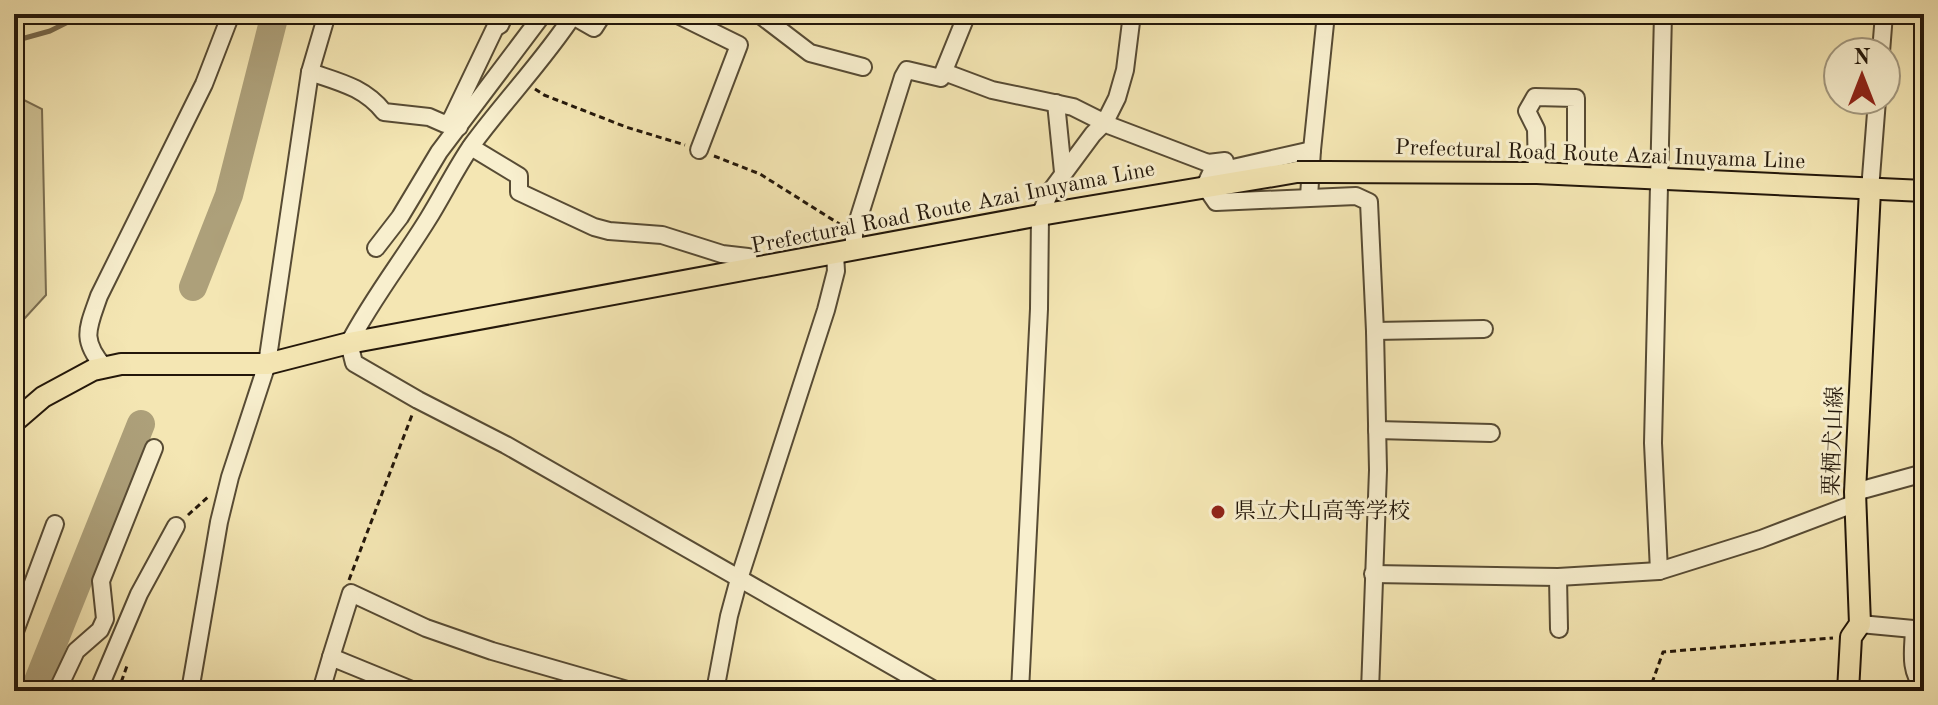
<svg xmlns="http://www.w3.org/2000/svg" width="1938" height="705" viewBox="0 0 1938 705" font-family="'Old Standard TT','Noto Serif JP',serif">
<rect width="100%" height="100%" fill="#f4e6b3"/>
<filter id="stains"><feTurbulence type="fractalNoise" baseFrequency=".0025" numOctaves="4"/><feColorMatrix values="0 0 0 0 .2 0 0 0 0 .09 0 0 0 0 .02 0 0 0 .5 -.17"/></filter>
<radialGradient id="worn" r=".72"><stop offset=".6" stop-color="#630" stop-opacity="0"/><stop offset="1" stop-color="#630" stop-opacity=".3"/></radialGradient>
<path fill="#d0c396" stroke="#7a6d50" stroke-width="2" d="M14,95L42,109L46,295L14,330Z"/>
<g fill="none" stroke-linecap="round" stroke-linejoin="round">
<path stroke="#76694d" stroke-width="5" d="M14,41L50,31L84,14"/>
<g stroke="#ada07a" stroke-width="28">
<path d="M193,287L229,195L275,14"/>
<path d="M34,691L141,424"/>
</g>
<defs>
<g id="minor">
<path d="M574,14C544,60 505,100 472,145C456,168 443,195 428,219C402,261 372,299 349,343L354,363L418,400L506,445L936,691"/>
<path d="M676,14L739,45L699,150"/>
<path d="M759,14L810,53L863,67"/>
<path d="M573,16L594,28L603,14"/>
<path d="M1881,52L1884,14"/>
<path d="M310,72C339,82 364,87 384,112L429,117L445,124L451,120"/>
<path d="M944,72L992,90L1073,107L1111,126L1208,163L1225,161"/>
<path d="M1056,103L1063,172"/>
<path d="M459,127L451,120L495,28L500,25L505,14"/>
<path d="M471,147L519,176V192L594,227L609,231L662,235L722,254L748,257L752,270"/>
<path d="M1312,150L1211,173L1205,186L1216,202L1356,196L1369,202L1375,331L1378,470L1370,691"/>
<path d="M1537,173L1536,129L1527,111L1535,97L1576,98V176"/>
<path d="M1870,190L1877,100"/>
<path d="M1309,197L1312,150L1326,14"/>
<path d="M376,248L400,217L439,152L543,14"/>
<path d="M854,250V233L903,77L907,70L941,78L967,14"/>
<path d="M1375,331L1484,329"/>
<path d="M104,367C80,339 88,328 99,296L204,84L231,14"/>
<path d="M1377,430L1491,433"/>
<path d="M1855,492L1924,473"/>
<path d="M1659,571L1653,443L1663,14"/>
<path d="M1373,574L1558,577L1659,571L1761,539L1856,503"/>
<path d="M1558,577L1559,629"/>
<path d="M1860,624L1924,630"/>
<path d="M1914,630C1913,651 1909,671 1924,688"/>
<path d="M14,634L55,524"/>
<path d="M331,657L351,593L426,628L492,651L631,691"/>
<path d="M57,691L76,651L100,630L105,619L101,581L154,448"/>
<path d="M98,691L139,594L176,526"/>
<path d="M190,691L219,522L230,477L267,364L310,72L327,14"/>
<path d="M321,691L331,657L414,691"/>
<path d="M715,691L729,616L739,579L826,310L836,271L835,254"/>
<path d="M1020,691L1039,309L1040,215L1050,192L1093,134L1105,122L1117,98L1125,70L1132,14"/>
</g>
<g id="major">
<path d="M1325,172L1537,173L1924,191"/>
<path d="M14,422L43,397L93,370L121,364H267L349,343L1040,215L1297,172"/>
<path d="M1848,691L1851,637L1860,624L1855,492L1870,190"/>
</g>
</defs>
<use href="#minor" stroke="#574b34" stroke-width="20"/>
<use href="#major" stroke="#23170a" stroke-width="24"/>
<g stroke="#23170a" stroke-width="3" stroke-dasharray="6 4" stroke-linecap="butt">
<path d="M535,89L544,95L626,127L685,145"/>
<path d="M14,127V132"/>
<path d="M714,156L760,174L841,225"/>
<path d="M188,515L209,496"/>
<path d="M349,580L412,415"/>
<path d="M1652,683L1663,652L1833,638"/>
<path d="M118,691L128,663"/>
</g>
<use href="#minor" stroke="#f8efce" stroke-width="16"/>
<use href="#major" stroke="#f4e6b3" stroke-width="20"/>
<defs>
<path id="major-bridge" d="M1297,172H1325"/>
</defs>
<use href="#major-bridge" stroke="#23170a" stroke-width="24" stroke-linecap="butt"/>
<use href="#major-bridge" stroke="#f4e6b3" stroke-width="20"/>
</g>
<circle fill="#8f2418" stroke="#f8efce" stroke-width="3" cx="1218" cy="512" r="8"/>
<g text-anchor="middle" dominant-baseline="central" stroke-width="6" stroke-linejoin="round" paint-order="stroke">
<g font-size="22" fill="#23170a" stroke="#f8efce">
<text transform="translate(1600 155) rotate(2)">Prefectural Road Route Azai Inuyama Line</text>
<text transform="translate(953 208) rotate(-11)">Prefectural Road Route Azai Inuyama Line</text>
<text transform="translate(1834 441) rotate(-88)">栗栖犬山線</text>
</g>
<g font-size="22" fill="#23170a" stroke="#f8efce" text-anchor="start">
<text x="1234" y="512">県立犬山高等学校</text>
</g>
</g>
<rect width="1938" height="705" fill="none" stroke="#f4e6b3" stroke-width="48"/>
<rect x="16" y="16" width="1906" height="673" fill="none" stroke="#23170a" stroke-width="4"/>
<rect x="24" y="24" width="1890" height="657" fill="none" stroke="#23170a" stroke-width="2"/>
<g transform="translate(1862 76)"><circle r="38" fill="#f8efce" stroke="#a39980" stroke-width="2"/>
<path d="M0-6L14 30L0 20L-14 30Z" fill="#8f2418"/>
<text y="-12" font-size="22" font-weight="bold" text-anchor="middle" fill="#23170a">N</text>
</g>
<rect width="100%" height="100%" filter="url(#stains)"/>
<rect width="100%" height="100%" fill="url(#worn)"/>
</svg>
